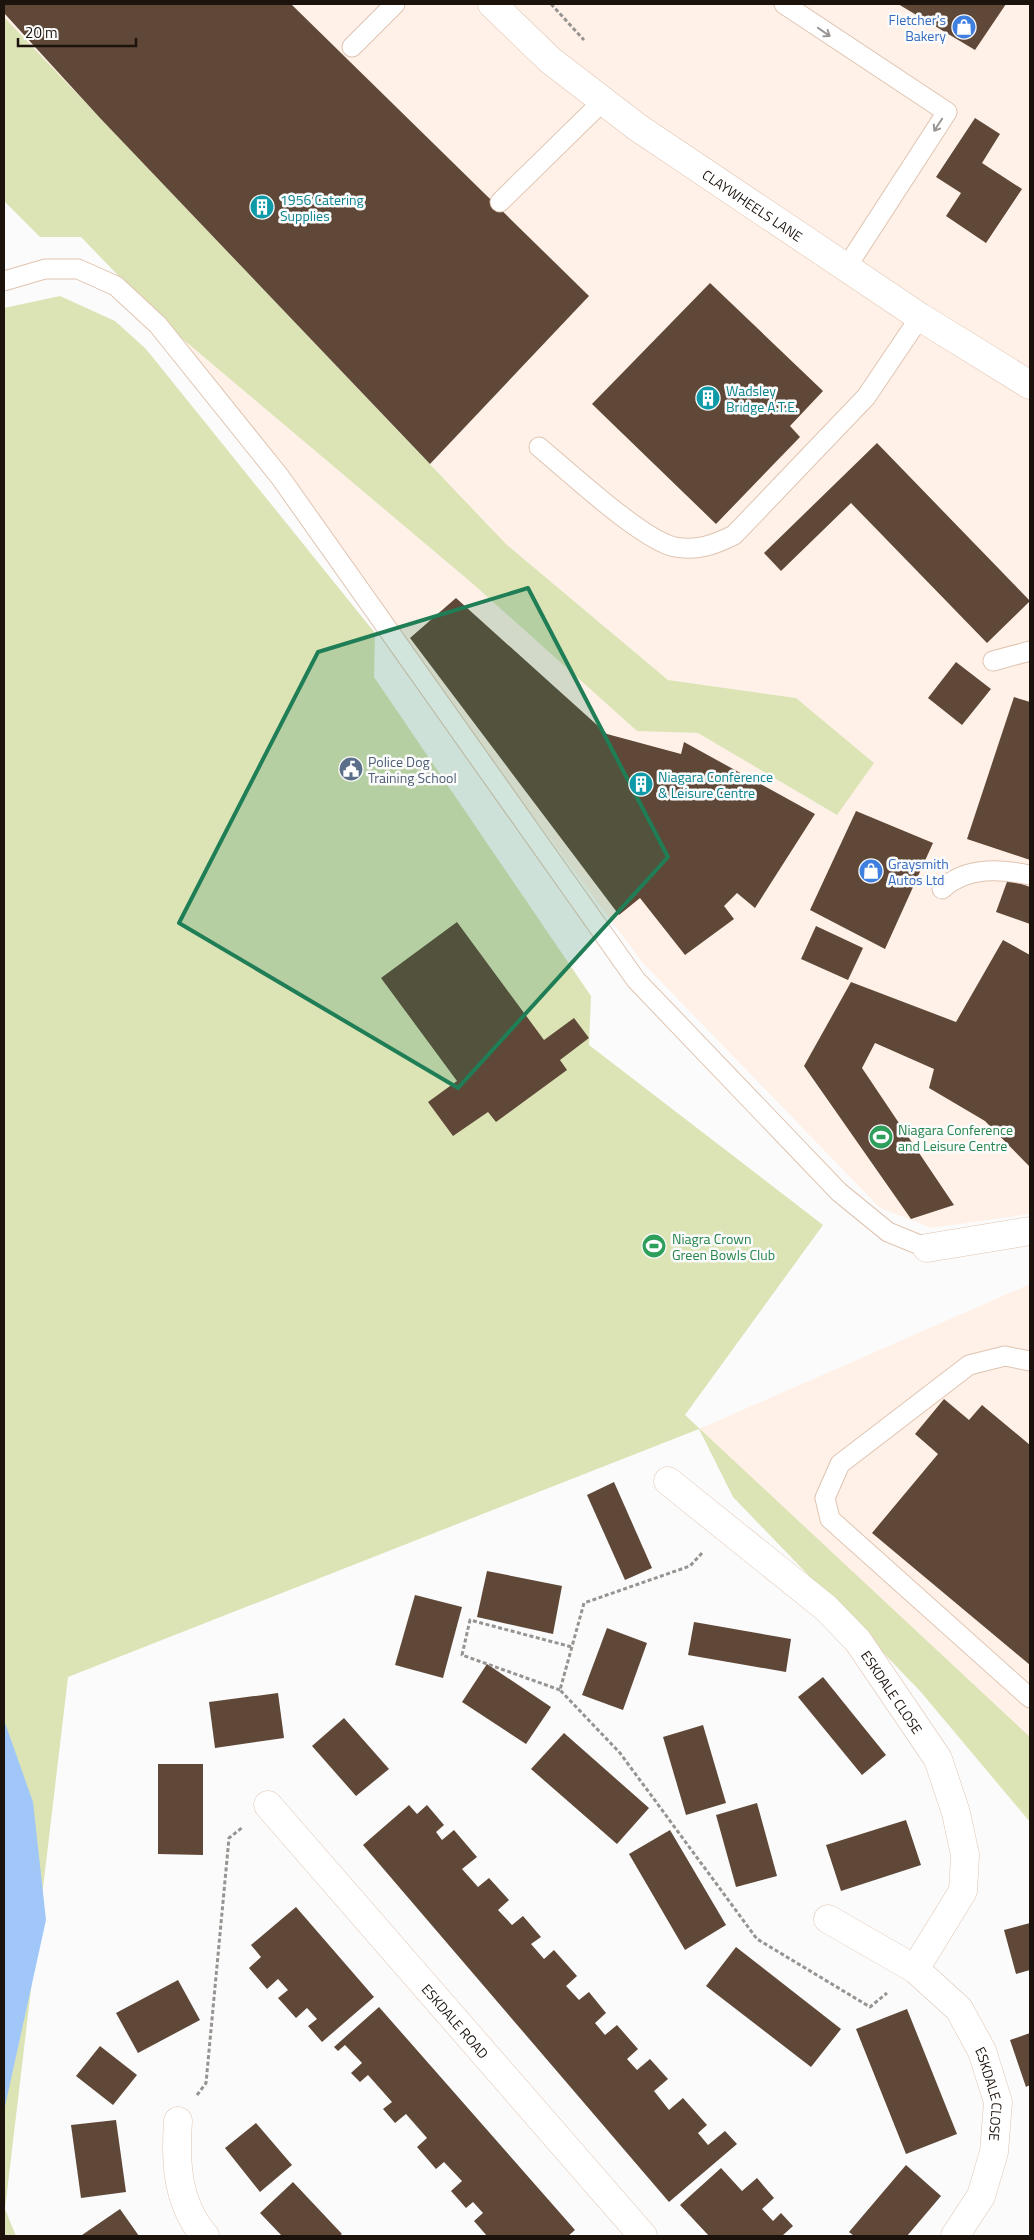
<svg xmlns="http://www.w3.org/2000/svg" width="1034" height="2240" viewBox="0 0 1034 2240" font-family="'Titillium Web',sans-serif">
<rect width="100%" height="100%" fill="#fbfbfb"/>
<g fill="#fff1e7">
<path d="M4,4H1030V1214L932,1228L880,1208L642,962L166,325L473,584L637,730L698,733L837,815L796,698L668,680L506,544L4,17Z"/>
<path d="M1030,1284V1737L699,1429Z"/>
</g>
<g fill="#dce4b6">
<path d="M4,17L506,544L668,680L796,698L874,763L837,815L698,733L637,731L473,584L166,325L81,237H40L4,201Z"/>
<path d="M60,296L115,321L146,349L375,633L374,677L591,996L589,1045L823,1225L685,1415L1030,1737V1822L920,1691L733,1497L699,1429L68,1677L5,2209L16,2236H4V308Z"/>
</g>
<path fill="#a0c7f8" d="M4,1720L33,1802L46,1920L4,2111Z"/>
<g fill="#5f4838">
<path d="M4,4H291L589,296L430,464L100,118L4,13Z"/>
<path d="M898,4H1006L975,50Z"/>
<path d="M975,118L1000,134L982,163L1022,189L986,243L946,216L961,193L936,177Z"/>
<path d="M710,283L823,391L790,426L800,437L716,524L592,404Z"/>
<path d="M877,443L1030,601L987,643L851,503L781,571L764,553Z"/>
<path d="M456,598L607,734L681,754L684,742L815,814L755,908L737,893L724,906L734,919L685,955L640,898L619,915L410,638Z"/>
<path d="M956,662L991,689L962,725L928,698Z"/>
<path d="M1014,697L1030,702V860L967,839Z"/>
<path d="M856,811L933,843L885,949L810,910Z"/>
<path d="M1008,879L1030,887V924L996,912Z"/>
<path d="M457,922L544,1040L574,1018L589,1038L560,1060L567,1070L496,1122L488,1112L453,1136L428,1102L457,1081L381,978Z"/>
<path d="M816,926L863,948L848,980L801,959Z"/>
<path d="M1003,940L1030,955V1167L985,1121L929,1088L934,1069L875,1043L862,1068L954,1205L911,1219L804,1066L851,982L956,1022Z"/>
<path d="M944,1399L969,1420L982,1405L1030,1445V1665L872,1533L938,1454L915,1434Z"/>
<path d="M614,1482L652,1568L625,1580L587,1495Z"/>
<path d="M487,1571L562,1586L553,1634L477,1617Z"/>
<path d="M415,1595L462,1607L443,1678L395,1665Z"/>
<path d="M694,1622L791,1639L786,1672L688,1655Z"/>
<path d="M607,1628L647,1643L623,1710L582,1695Z"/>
<path d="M487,1664L551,1707L526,1744L462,1702Z"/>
<path d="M823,1677L886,1755L862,1775L798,1697Z"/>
<path d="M278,1693L284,1738L215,1748L209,1702Z"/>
<path d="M344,1718L389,1769L356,1796L312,1746Z"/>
<path d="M703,1725L726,1803L686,1815L663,1737Z"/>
<path d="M564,1733L649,1808L617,1844L531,1769Z"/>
<path d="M158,1764H203V1855L158,1854Z"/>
<path d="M757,1803L777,1876L736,1887L716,1815Z"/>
<path d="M409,1805L417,1814L427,1805L444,1825L436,1832L442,1840L454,1830L477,1857L462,1869L478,1887L489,1878L509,1900L498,1910L512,1925L523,1916L541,1937L531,1944L544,1959L554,1950L577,1976L566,1986L579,2000L589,1992L606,2013L595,2023L605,2035L617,2025L638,2049L627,2059L637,2070L650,2059L668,2079L654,2091L669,2110L683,2098L707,2125L698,2133L708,2145L725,2131L737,2144L669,2202L363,1845Z"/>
<path d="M906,1820L921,1865L841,1891L826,1845Z"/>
<path d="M670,1830L726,1925L685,1950L629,1854Z"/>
<path d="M296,1907L374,1997L322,2042L308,2026L317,2019L307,2008L296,2018L278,1998L288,1990L278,1979L267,1989L249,1968L261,1957L251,1945Z"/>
<path d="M1030,1923V1970L1016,1974L1004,1930Z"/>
<path d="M736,1947L841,2029L811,2067L706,1986Z"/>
<path d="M178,1980L200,2020L138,2053L116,2013Z"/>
<path d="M379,2007L575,2230L568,2236H487L474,2221L483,2213L473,2202L466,2208L451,2191L462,2181L444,2162L436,2169L417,2147L427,2138L406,2114L395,2123L383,2109L392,2102L368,2075L360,2082L351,2073L362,2063L345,2045L338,2051L334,2047Z"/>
<path d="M907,2009L957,2134L906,2154L856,2029Z"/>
<path d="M1030,2033V2085L1026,2087L1010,2040Z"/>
<path d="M100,2046L137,2075L113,2105L76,2076Z"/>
<path d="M116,2120L126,2192L81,2198L71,2125Z"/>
<path d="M256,2123L292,2165L260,2192L225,2148Z"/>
<path d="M906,2165L941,2196L907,2236H854L849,2232Z"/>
<path d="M721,2168L742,2191L757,2178L774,2198L762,2209L773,2221L781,2213L793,2226L782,2236H709L680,2205Z"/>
<path d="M293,2182L342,2234L339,2236H282L260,2213Z"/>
<path d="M120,2209L139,2236H83L82,2235Z"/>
</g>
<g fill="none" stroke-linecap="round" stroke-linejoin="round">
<defs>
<g id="service">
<path d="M784,4L947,112L846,268"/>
<path d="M352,47L395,4"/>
<path d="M500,202L603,101"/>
<path d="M4,281L45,269H78L116,286L158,325L280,477L636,980L839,1192L888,1232L927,1248"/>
<path d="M539,447C567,470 643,541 675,547C697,551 714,545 734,535L866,397L920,317"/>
<path d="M993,661L1030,651"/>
<path d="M942,889C967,866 1000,869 1030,875"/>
<path d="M1030,1361L1005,1356L969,1365L840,1464L825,1498L830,1519L1030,1698"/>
</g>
<g id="minor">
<path id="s1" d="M492,4L550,60L637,127L920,317L1030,385"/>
<path d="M927,1248L1030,1231"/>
<path id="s2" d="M668,1481L826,1608L858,1641L938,1759L956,1813L965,1855L963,1891L915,1969"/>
<path id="s3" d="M268,1805L643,2236"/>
<path id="s4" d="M828,1919L915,1969L959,2009L982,2051L998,2102L994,2152L981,2196L955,2236"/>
<path d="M178,2121C175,2161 177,2204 205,2236"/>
</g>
</defs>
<use href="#service" stroke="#dfc4b1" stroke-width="21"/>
<use href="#minor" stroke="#dfc4b1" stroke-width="29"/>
<g stroke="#979390" stroke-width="3" stroke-dasharray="4 2.5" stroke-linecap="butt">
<path d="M551,4L584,40"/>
<path d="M702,1553L690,1566L584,1603L560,1690L620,1753L757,1939L870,2007L887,1993"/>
<path d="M560,1690L462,1655L470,1620L572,1647"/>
<path d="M197,2095L206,2083L229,1838L243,1827"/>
</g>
<use href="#service" stroke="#fff" stroke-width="19"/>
<use href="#minor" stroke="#fff" stroke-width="28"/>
</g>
<defs><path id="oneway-shaft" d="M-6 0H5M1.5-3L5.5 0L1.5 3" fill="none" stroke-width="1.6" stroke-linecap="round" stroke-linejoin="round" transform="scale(1.25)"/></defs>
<g stroke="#999592">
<use href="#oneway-shaft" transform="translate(824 32) rotate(35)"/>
<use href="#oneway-shaft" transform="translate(938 125) rotate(123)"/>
</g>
<path fill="#1f7e56" fill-opacity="0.2" stroke="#1f7e56" stroke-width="4" stroke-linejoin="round" d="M528,588L668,857L458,1088L179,923L318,652Z"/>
<defs>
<symbol id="shop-disc" viewBox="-11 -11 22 22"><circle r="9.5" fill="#3f7fe0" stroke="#fbfbfb"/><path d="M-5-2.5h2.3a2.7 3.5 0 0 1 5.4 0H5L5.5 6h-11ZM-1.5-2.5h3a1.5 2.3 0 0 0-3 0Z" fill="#fff"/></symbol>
<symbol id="building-disc" viewBox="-11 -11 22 22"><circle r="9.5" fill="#0f9aa8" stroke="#fbfbfb"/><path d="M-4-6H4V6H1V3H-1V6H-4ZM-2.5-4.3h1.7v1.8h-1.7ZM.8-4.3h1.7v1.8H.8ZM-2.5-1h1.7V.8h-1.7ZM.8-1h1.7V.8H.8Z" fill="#fff"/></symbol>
<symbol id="civic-disc" viewBox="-11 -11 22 22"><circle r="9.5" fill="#5c6f8a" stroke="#fbfbfb"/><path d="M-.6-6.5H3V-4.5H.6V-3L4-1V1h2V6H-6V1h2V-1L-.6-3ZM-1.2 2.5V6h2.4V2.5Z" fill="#fff"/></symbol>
<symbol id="stadium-disc" viewBox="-11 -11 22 22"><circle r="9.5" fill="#2e9e5b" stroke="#fbfbfb"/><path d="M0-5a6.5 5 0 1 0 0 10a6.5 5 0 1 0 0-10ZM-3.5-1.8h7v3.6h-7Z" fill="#fff"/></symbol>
</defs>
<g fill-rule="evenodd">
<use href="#shop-disc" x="950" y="13" width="28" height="28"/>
<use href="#building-disc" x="248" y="193" width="28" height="28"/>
<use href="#building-disc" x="694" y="384" width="28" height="28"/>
<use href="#civic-disc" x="337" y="755" width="28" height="28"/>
<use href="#building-disc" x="627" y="770" width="28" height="28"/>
<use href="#shop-disc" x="857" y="857" width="28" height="28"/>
<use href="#stadium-disc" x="867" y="1123" width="28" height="28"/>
<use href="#stadium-disc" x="640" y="1232" width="28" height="28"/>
</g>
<g text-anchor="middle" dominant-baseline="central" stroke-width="5" stroke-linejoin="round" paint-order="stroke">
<g font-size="14" fill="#366cbe" stroke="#fbfbfb" text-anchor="end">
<text x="946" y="19">Fletcher's<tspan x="946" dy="16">Bakery</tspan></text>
<text x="888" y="863" text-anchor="start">Graysmith<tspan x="888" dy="16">Autos Ltd</tspan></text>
</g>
<g font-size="14" fill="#0d838f" stroke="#fbfbfb" text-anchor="start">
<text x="280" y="199">1956 Catering<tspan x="280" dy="16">Supplies</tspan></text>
<text x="726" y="390">Wadsley<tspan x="726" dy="16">Bridge A.T.E.</tspan></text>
<text x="658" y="776">Niagara Conference<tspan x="658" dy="16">&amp; Leisure Centre</tspan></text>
</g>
<g font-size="14" fill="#1d130d" stroke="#fbfbfb">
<text stroke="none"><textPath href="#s1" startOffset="330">CLAYWHEELS LANE</textPath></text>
<text stroke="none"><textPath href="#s2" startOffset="310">ESKDALE CLOSE</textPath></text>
<text stroke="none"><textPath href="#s3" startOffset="286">ESKDALE ROAD</textPath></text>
<text stroke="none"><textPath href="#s4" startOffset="252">ESKDALE CLOSE</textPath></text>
</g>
<g font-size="14" fill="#4e5e75" stroke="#fbfbfb" text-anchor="start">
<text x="368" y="761">Police Dog<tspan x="368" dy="16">Training School</tspan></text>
</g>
<g font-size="14" fill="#27864d" stroke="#fbfbfb" text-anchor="start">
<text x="898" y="1129">Niagara Conference<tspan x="898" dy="16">and Leisure Centre</tspan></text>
<text x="672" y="1238">Niagra Crown<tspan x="672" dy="16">Green Bowls Club</tspan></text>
</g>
</g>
<rect width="1034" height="2240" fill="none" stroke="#1d130d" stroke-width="10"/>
<path d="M18 38v8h118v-8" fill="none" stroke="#1d130d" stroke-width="2.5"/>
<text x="25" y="38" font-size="15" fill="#1d130d" stroke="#fbfbfb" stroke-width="4" paint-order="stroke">20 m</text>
</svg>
